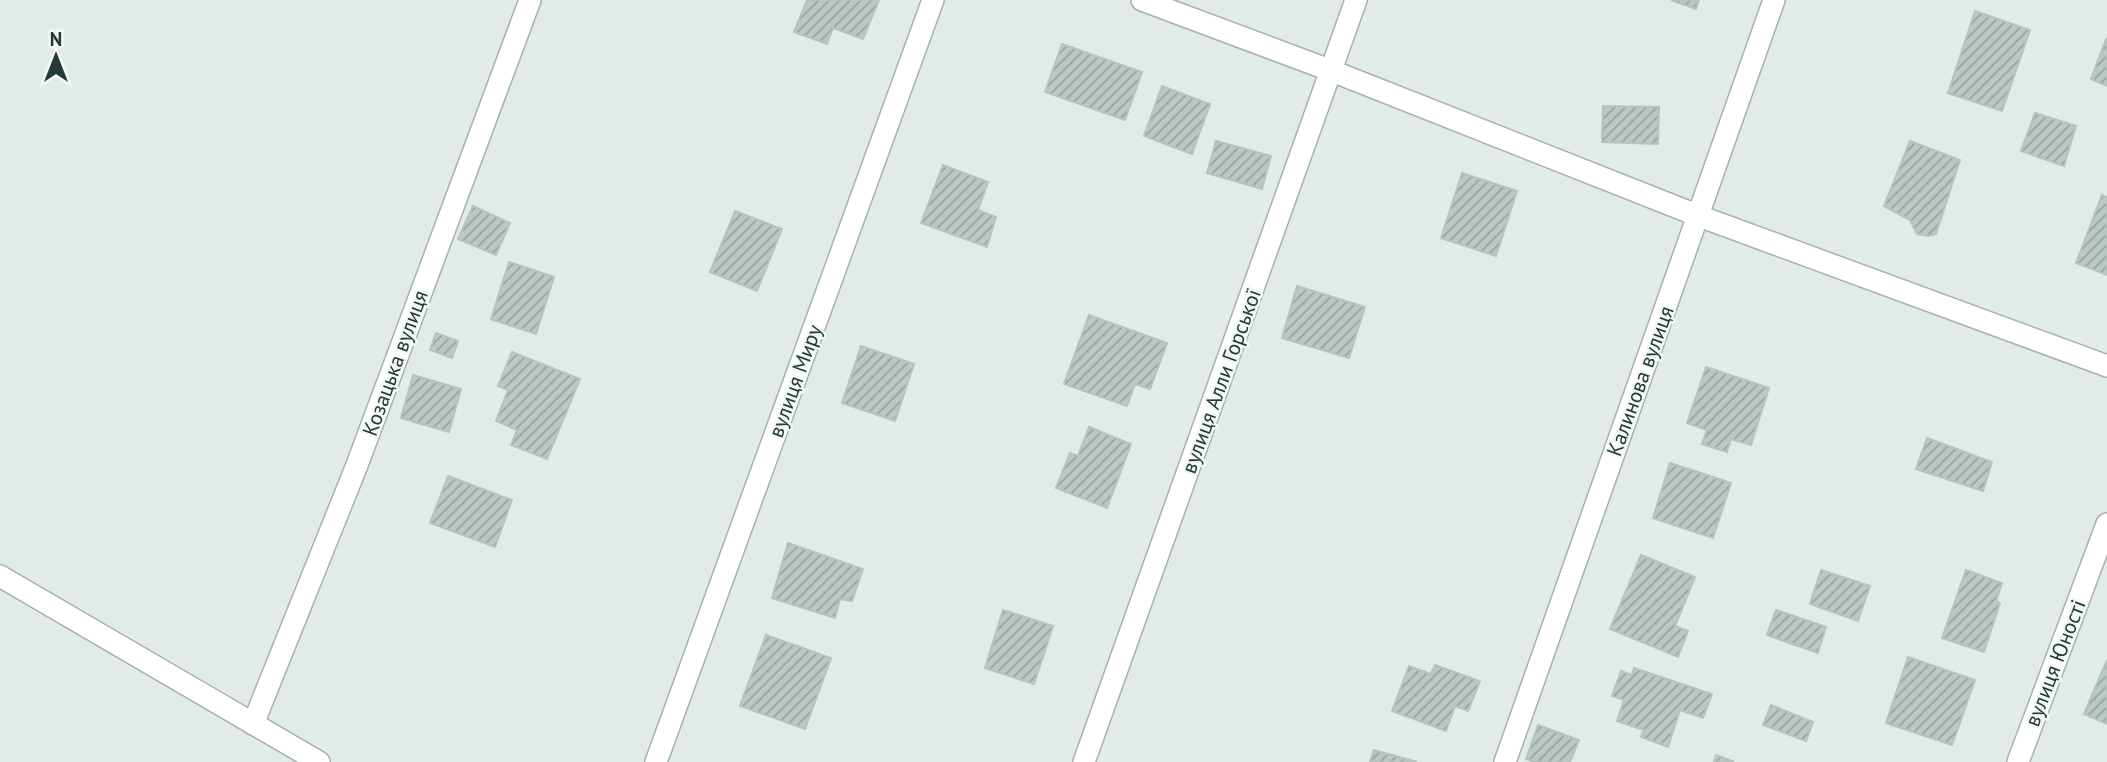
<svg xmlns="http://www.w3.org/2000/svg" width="2107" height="762" viewBox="0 0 2107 762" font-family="'PT Sans',sans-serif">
<defs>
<pattern id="building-hatch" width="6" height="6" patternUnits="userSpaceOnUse" patternTransform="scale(1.75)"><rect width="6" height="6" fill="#bbc8c4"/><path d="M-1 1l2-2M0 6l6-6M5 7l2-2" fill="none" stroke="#98a3a0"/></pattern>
</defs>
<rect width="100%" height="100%" fill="#e2ebe8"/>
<g fill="url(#building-hatch)" stroke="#b5c4bf" stroke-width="2">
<path d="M807,0H879L863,39L833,28L827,44L794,32Z"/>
<path d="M1671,0H1699L1696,9Z"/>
<path d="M1975,11L2030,30L2002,111L1948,93Z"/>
<path d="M2106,39L2107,40V86L2091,79Z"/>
<path d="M1062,44L1142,72L1125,120L1045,92Z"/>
<path d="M1162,86L1210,104L1192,154L1144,136Z"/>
<path d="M1603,106L1659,107L1658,144L1602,142Z"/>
<path d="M2035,113L2076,126L2064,166L2021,151Z"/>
<path d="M1216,141L1271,156L1262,189L1207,173Z"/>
<path d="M1910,141L1960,160L1936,234L1928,236L1917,234L1910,220L1884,206Z"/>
<path d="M943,165L988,182L978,210L996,217L987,247L921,223Z"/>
<path d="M1462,173L1517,191L1496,256L1441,238Z"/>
<path d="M2102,195L2107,197V275L2076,263Z"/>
<path d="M473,206L510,223L496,255L458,239Z"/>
<path d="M735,211L782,229L757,291L710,272Z"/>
<path d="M509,262L554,277L536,334L491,319Z"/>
<path d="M1297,286L1365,307L1349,358L1282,338Z"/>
<path d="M1089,315L1167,343L1150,389L1135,384L1127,406L1064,384Z"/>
<path d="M436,333L458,341L452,358L430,350Z"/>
<path d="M861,346L914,364L895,421L842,403Z"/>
<path d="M512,352L580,379L547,459L511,445L517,430L496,421L508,390L498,386Z"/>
<path d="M1706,367L1769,388L1751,445L1731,439L1727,452L1702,444L1707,430L1687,423Z"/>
<path d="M413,375L461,389L449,432L401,418Z"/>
<path d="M1089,427L1131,444L1107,508L1056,488L1070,453L1078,456Z"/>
<path d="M1927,438L1992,462L1983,491L1916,469Z"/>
<path d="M1670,463L1731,483L1713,538L1653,518Z"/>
<path d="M448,476L512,500L495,547L430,523Z"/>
<path d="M788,543L863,569L852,601L840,599L835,618L772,598Z"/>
<path d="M1641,555L1695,577L1675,626L1688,631L1678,657L1610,629Z"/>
<path d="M1821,570L1870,586L1858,621L1810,604Z"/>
<path d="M1966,570L2002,583L1996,601L2000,603L1984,652L1942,638Z"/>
<path d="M1003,610L1053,626L1034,684L985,668Z"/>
<path d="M1776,610L1826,627L1818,653L1767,635Z"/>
<path d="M766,635L831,658L805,729L740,706Z"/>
<path d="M1908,657L1975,680L1952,745L1886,723Z"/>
<path d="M2107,660V724L2084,714Z"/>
<path d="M1435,665L1480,681L1468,711L1455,706L1446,731L1392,711L1409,666L1431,674Z"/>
<path d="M1634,668L1712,694L1703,718L1680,710L1668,747L1641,737L1644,730L1617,721L1624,700L1612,696L1621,671L1632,675Z"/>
<path d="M1771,705L1813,722L1806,741L1763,725Z"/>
<path d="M1538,725L1579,740L1570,762H1535L1526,759Z"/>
<path d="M1374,750L1417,762H1370Z"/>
<path d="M1716,755L1722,757L1734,762H1714Z"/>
</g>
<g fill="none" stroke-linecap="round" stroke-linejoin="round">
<defs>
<g id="minor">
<path d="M1142,0L1332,71L1699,216L2107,366"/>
<path d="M0,576L319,762"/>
<path d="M253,724L357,465L530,0"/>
<path d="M656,762L933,0"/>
<path d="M1084,762L1356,0"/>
<path d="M1505,762L1774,0"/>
<path d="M2018,762L2107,524"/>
</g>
</defs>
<use href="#minor" stroke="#a5b2af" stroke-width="24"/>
<use href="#minor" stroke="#fff" stroke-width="21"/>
</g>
<g text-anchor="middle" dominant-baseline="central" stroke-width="5" stroke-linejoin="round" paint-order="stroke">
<g font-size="21" fill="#243a36" stroke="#f2f8f6">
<text transform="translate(395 363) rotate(-70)">Козацька вулиця</text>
<text transform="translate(795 381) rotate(-70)">вулиця Миру</text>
<text transform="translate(1221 381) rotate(-70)">вулиця Алли Горської</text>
<text transform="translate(1640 381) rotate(-70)">Калинова вулиця</text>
<text transform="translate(2055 663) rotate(-69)">вулиця Юності</text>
</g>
</g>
<g transform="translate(56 56)" stroke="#f2f8f6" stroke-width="5" paint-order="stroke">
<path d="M0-5L12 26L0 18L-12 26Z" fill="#243a36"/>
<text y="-10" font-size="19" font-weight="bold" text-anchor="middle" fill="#243a36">N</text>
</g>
</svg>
